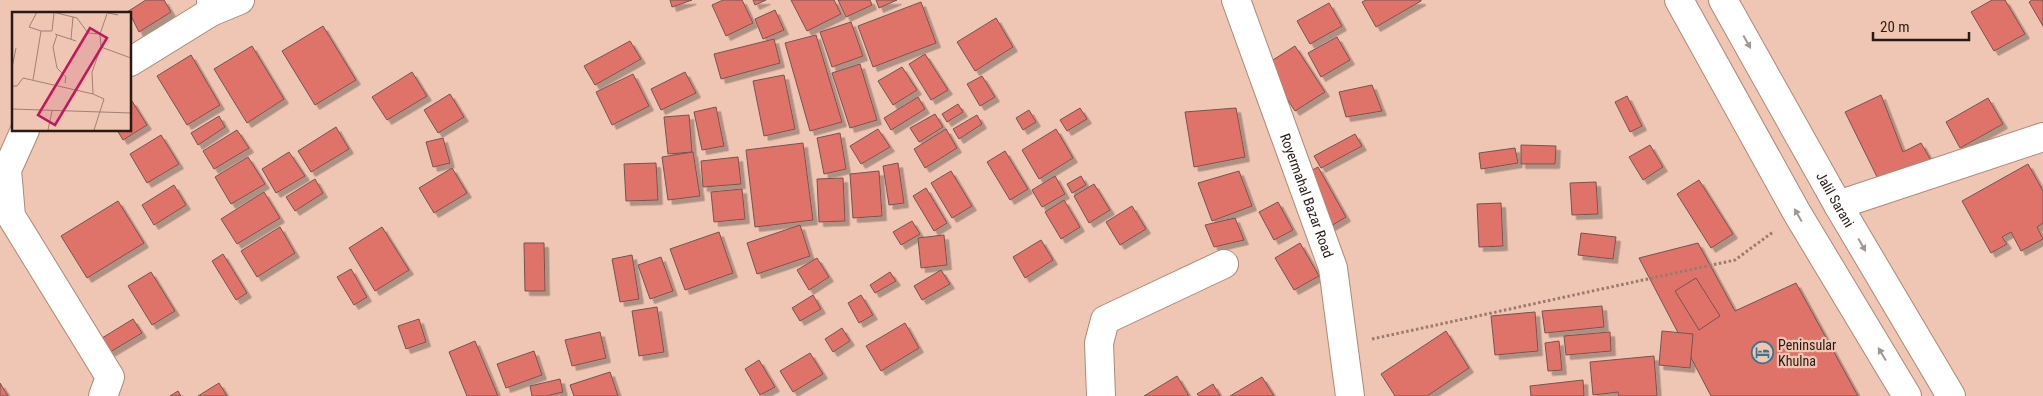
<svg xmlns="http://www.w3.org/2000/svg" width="2043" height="396" viewBox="0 0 2043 396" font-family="'Roboto Condensed',sans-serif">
<defs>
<filter id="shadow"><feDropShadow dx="4.5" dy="4.5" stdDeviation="0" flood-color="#0004"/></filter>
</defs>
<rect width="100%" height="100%" fill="#efc6b3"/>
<g fill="#df736a" stroke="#79524e" filter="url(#shadow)">
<path d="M146,0H164L171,12L139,32L130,14L127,12Z"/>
<path d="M670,0H692L672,7Z"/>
<path d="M723,0H742L753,23L726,36L712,5Z"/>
<path d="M753,0H766L755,5Z"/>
<path d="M791,0H834L841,14L807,31Z"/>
<path d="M838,0H870L872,5L846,17Z"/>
<path d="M876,0H897L879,8Z"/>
<path d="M1366,0H1421V1L1376,27L1362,2Z"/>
<path d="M1992,0H2005L2025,34L1994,51L1971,12Z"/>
<path d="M2032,0H2043V26L2029,2Z"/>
<path d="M921,2L936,43L873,67L858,26Z"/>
<path d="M1329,3L1342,26L1310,44L1297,21Z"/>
<path d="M775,10L784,30L763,39L755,19Z"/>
<path d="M996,18L1013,47L975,71L957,42Z"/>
<path d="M851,22L863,56L832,67L820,32Z"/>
<path d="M323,26L356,80L315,105L282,51Z"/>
<path d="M816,35L842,122L810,131L785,43Z"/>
<path d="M1337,37L1350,60L1321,77L1308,53Z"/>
<path d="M774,39L780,63L721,79L714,54Z"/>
<path d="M630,41L641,59L595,85L584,66Z"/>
<path d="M252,46L284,99L247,123L214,69Z"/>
<path d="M1295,46L1325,92L1295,111L1265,65Z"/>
<path d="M925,54L948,90L931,100L909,64Z"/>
<path d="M191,55L220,105L187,125L157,76Z"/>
<path d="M860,64L877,120L850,128L832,73Z"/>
<path d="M902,67L917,90L893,105L878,81Z"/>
<path d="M412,72L427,96L387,120L372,97Z"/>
<path d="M685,72L696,93L661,110L651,89Z"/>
<path d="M633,74L649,106L612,125L596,92Z"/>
<path d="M784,75L795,129L764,136L753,81Z"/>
<path d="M982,76L995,97L980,106L967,84Z"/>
<path d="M1372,85L1382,111L1346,117L1339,92Z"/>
<path d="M450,94L464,117L438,133L424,110Z"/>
<path d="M1881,95L1903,152L1921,143L1932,162L1881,185L1845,112Z"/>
<path d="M1627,96L1642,126L1630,132L1615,102Z"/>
<path d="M918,97L925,109L891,130L884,118Z"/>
<path d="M1988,98L2003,124L1960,148L1946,122Z"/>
<path d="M132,101L147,125L123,140L117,130H130V102Z"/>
<path d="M958,104L963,112L947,122L942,114Z"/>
<path d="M716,107L724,146L702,150L694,112Z"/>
<path d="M1080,108L1087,119L1067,131L1060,120Z"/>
<path d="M1236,108L1245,157L1194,167L1185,112Z"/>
<path d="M1029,110L1036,122L1023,130L1016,118Z"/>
<path d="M935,114L943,127L919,142L910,128Z"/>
<path d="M689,115L692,152L668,154L664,117Z"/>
<path d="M977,115L982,124L959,139L953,129Z"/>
<path d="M219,116L225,127L198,145L191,133Z"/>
<path d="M336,127L349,149L311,172L298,151Z"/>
<path d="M878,129L890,147L861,164L850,146Z"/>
<path d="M946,129L957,148L925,168L914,149Z"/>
<path d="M1056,129L1073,158L1039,179L1022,150Z"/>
<path d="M237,130L249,148L214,169L203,151Z"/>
<path d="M840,133L846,169L824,174L817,138Z"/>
<path d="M1355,134L1362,146L1321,168L1314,156Z"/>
<path d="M161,135L179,164L147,183L130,154Z"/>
<path d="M443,138L450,163L433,167L426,142Z"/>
<path d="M803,143L813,220L755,227L746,150Z"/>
<path d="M1521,145L1556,146L1555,164H1521Z"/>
<path d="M1650,145L1663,167L1643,180L1629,157Z"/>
<path d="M1515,148L1518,163L1481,169L1479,153Z"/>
<path d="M1005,151L1028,189L1010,200L987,162Z"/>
<path d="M289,152L305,176L276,193L262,169Z"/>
<path d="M693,152L700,196L668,200L662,157Z"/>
<path d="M248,157L265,184L231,204L215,177Z"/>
<path d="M738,157L741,184L703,187L701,161Z"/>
<path d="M656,163L658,200L626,201L624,164Z"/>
<path d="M898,163L904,203L889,205L883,166Z"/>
<path d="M2028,164L2043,191V223L2037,227L2043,239L2021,251L2011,232L2002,237L2007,244L1991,253L1962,201Z"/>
<path d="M1318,167L1346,217L1331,226L1303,175Z"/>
<path d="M452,168L467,193L434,213L419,188Z"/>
<path d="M879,171L882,216L853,218L850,174Z"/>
<path d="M951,171L972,206L952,218L931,183Z"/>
<path d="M1239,171L1252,206L1212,221L1198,183Z"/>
<path d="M1055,176L1065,194L1042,207L1032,190Z"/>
<path d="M1081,176L1086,185L1072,193L1067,184Z"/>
<path d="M843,178L845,221L819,222L817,179Z"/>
<path d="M315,179L323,193L295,211L286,197Z"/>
<path d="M1699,180L1733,234L1711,248L1677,194Z"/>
<path d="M1596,182L1598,214L1572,215L1570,183Z"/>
<path d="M1094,184L1110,210L1089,223L1074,196Z"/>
<path d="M174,185L186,205L154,225L142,205Z"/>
<path d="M926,188L947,223L934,231L913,196Z"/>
<path d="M742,189L745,219L714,222L711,192Z"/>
<path d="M264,192L280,218L237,244L221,219Z"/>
<path d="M1064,200L1080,227L1061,239L1045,212Z"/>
<path d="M118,201L144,243L87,278L61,236Z"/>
<path d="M1278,202L1293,230L1274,240L1259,212Z"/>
<path d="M1501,203L1503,246L1479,247L1477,204Z"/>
<path d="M1132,206L1146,229L1120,245L1106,222Z"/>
<path d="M1235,218L1244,240L1214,247L1205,225Z"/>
<path d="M912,221L920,234L901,245L893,232Z"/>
<path d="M800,225L810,256L757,274L747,243Z"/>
<path d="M280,227L295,253L257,277L241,251Z"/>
<path d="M382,227L409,270L375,291L349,248Z"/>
<path d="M719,232L733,273L685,290L670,249Z"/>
<path d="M1581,233L1616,237L1613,259L1578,255Z"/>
<path d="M944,235L947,265L921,268L918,238Z"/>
<path d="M1041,240L1053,260L1025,278L1013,257Z"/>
<path d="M524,243H544L545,291H525Z"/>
<path d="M1300,243L1319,276L1294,290L1275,258Z"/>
<path d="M1698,243L1735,311L1796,283L1858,396H1711L1639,258Z"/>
<path d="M223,254L247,293L236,300L212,261Z"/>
<path d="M632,255L639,299L620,302L612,259Z"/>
<path d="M661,257L673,291L650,299L638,265Z"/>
<path d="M817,258L829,277L809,290L797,270Z"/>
<path d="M351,269L367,297L354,305L337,277Z"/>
<path d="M941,270L950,284L922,300L914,286Z"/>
<path d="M151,272L175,311L152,325L128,286Z"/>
<path d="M890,272L896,281L875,293L870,285Z"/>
<path d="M1696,278L1720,316L1699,330L1675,291Z"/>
<path d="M813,295L821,309L800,321L792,308Z"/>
<path d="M861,295L873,315L859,323L848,303Z"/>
<path d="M1602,306L1604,327L1545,333L1542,311Z"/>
<path d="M657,307L664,352L639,356L632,311Z"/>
<path d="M1535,312L1538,351L1495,355L1491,316Z"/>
<path d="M133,319L142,333L110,352L102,338Z"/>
<path d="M419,319L426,342L406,349L398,326Z"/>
<path d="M905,323L919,348L881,371L866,346Z"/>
<path d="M842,328L850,341L833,352L825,339Z"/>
<path d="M1446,331L1469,368L1427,396H1395L1381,374Z"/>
<path d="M1662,331L1693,334L1690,368L1659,365Z"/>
<path d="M600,332L606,358L572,366L565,340Z"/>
<path d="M1610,332L1611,351L1566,355L1564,336Z"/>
<path d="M475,341L498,396H467L449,352Z"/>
<path d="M1559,341L1562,370L1548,371L1545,343Z"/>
<path d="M534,351L542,375L506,388L497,364Z"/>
<path d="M810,353L823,374L793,392L780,371Z"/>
<path d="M1654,356L1657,396H1619L1618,392L1593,395L1590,362Z"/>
<path d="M759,360L775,387L760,395L745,369Z"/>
<path d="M610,372L618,396H574L570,385Z"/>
<path d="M1177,376L1189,396H1144Z"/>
<path d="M1262,377L1274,396H1230Z"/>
<path d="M560,379L563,392L546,396H532L530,386Z"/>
<path d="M1583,380L1584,396H1531L1530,386Z"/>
<path d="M0,383L8,396H0Z"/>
<path d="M219,383L227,396H198Z"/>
<path d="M1213,384L1220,396H1199L1197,394Z"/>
<path d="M178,391L181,396H170Z"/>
</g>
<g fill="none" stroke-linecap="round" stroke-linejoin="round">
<defs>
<g id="minor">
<path id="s1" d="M1236,0L1333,268L1350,396"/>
<path d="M211,12L240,0"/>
<path d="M130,62L211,12V0"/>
<path d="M25,130L7,170L11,216L110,377L103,396"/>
<path d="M1838,205L2043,137"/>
<path d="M1101,396L1099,343L1105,320L1224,264"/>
</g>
<g id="secondary">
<path d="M1679,0L1797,213L1907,396"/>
<path id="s2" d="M1723,0L1838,205L1951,396"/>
</g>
</defs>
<use href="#minor" stroke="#ae8876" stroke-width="30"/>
<use href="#secondary" stroke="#ae8876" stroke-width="30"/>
<path stroke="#997b6d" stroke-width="3" stroke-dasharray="2.5 2.5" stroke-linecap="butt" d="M1372,339L1735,260L1773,232"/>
<use href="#minor" stroke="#fff" stroke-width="28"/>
<use href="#secondary" stroke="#fff" stroke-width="28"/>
</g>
<defs><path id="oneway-solid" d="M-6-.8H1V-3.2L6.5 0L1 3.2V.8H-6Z" transform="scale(1.25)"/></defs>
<g fill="#9f9895">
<use href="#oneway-solid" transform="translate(1747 42) rotate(61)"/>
<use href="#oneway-solid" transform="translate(1798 215) rotate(-120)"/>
<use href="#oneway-solid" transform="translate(1862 245) rotate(60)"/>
<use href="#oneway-solid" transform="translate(1882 354) rotate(-121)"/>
</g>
<defs>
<symbol id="hotel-ring" viewBox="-11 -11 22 22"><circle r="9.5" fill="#efc6b3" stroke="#39758d" stroke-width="1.5"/><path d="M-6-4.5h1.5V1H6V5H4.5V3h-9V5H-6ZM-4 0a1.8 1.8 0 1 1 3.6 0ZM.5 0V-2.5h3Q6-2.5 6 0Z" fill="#39758d"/></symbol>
</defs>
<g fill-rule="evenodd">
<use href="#hotel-ring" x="1750" y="340" width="25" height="25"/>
</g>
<g text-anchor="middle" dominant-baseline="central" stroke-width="4.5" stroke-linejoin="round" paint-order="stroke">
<g font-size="14" fill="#291a13" stroke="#efc6b3">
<text stroke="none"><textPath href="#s1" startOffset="208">Royermahal Bazar Road</textPath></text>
<text stroke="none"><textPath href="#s2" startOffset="229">Jalil Sarani</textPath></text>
</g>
<g font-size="14" fill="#291a13" stroke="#efc6b3" text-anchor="start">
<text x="1778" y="345">Peninsular<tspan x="1778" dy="16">Khulna</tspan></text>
</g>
</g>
<g transform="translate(12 12)">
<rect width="119" height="119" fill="#efc6b3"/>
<path fill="none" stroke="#a08173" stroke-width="1" d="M25,0L17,15L29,19M41,0L65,6L76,21L88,22L89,35L119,46M91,0L106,3M43,22L64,29M88,22L95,2M45,23L41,35L45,56L54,65L53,71M59,27L61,5M0,56L4,36M21,68L29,19H40L42,1M0,74H5L11,66L81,82L92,87L82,118M81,82L80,60L89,35M0,97L119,101M36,118L40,99"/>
<path fill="#c2185b" fill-opacity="0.15" stroke="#c2185b" stroke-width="2.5" d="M78,16L95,26L43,113L26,103Z"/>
<rect width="119" height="119" fill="none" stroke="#291a13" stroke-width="2.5"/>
</g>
<path d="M1873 32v8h96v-8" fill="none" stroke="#291a13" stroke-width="2.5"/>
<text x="1880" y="32" font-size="15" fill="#291a13" stroke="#efc6b3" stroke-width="4" paint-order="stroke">20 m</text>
</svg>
